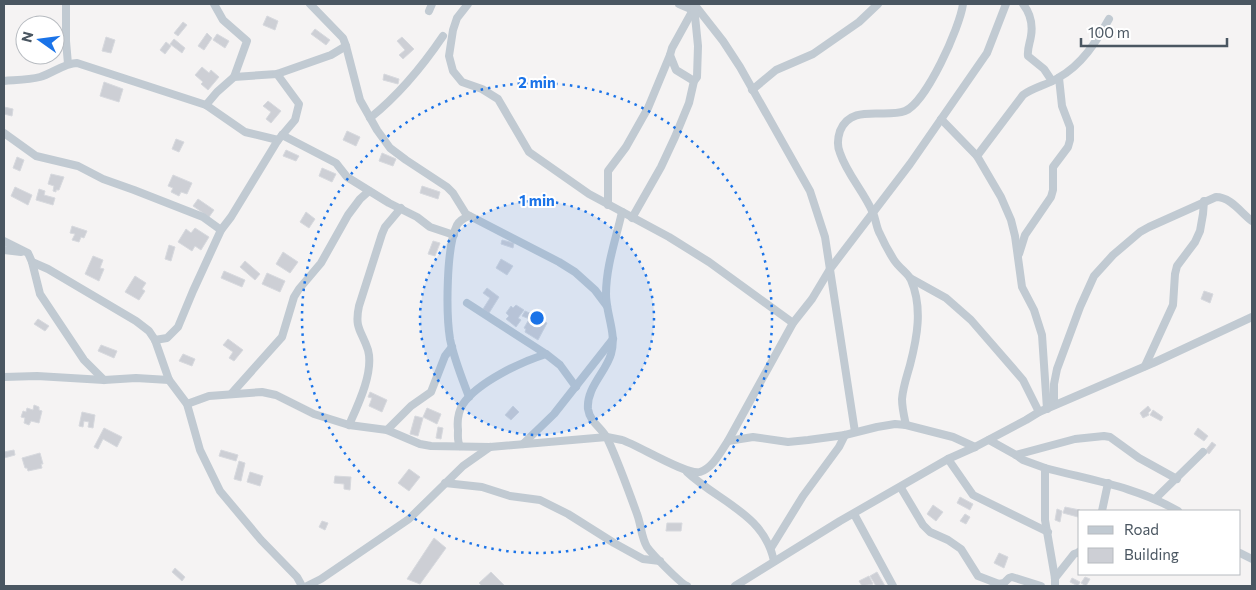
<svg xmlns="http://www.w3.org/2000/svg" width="1256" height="590" viewBox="0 0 1256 590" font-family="Commissioner,sans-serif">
<rect width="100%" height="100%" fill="#f5f3f3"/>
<g fill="#cdcfd5" stroke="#d7d9de">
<path d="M267,16L278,21L275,30L263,25Z"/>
<path d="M39,21L55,23V25H39Z"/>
<path d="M183,22L187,25L178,36L174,33Z"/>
<path d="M315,29L330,40L326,45L311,34Z"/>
<path d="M207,33L212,38L204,50L198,46Z"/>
<path d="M217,34L229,41L225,48L213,40Z"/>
<path d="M106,37L115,40L111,53L102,51Z"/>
<path d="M402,37L414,49L403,59L399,55L405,50L397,41Z"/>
<path d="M174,39L185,48L182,53L170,44Z"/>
<path d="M166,42L171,46L165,54L160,50Z"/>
<path d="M202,67L209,73L211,70L219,77L208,90L201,84L203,82L195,75Z"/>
<path d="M384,74L399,79L398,84L383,80Z"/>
<path d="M104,82L123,89L119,102L100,96Z"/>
<path d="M268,101L281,111L271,123L266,119L271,112L263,106Z"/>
<path d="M4,107L13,109L12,116L4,114Z"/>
<path d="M347,131L360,137L356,146L343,140Z"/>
<path d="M176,139L184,142L179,152L172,149Z"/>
<path d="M286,150L299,156L296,161L283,156Z"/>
<path d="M382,153L396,159L393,166L379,161Z"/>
<path d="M17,157L24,160L20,171L13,168Z"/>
<path d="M322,168L336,174L332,182L319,176Z"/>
<path d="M51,174L64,177L59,190H56V192L53,191L54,186L48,184Z"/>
<path d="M173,175L192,183L187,194L181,192L179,196L171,192L173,188L168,186Z"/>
<path d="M422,186L440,192L438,199L420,193Z"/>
<path d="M15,187L32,195L28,205L11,196Z"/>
<path d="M39,189L45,191L44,195L55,198L53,205L36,200Z"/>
<path d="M198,199L214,210L209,217L193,206Z"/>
<path d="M306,212L315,219L309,228L300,222Z"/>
<path d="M72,226L87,231L84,238L81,237L79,242L72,240L75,234L70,233Z"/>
<path d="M195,228L209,237L201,250L195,246L192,251L178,242L186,229L191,233Z"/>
<path d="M502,240L514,243L513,248L501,244Z"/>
<path d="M433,241L440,243L435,256L428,254Z"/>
<path d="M169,245L175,247L171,261L165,259Z"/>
<path d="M283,252L298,262L290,273L276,264Z"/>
<path d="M93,256L103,260L100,268L104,269L99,281L85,274Z"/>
<path d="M501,259L513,266L507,275L496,268Z"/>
<path d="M245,261L260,274L255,280L240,267Z"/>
<path d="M224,271L245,280L242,287L221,278Z"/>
<path d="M267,273L285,281L280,292L262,284Z"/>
<path d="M135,276L146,283L142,289L145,291L139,300L125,292Z"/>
<path d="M487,288L499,297L489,313L483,309L490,298L483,293Z"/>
<path d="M1204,291L1213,294L1210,303L1201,299Z"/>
<path d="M516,305L524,310L518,318L521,320L516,327L506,319L509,316L506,313L511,306L513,308Z"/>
<path d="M525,311L534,315L532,320L522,316Z"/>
<path d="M535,315L547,323L538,340L525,332L526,329L524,328L528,321L531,323Z"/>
<path d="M38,319L49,326L45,331L34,324Z"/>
<path d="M228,339L243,350L234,361L229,358L233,352L223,345Z"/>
<path d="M101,345L117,351L114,358L98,351Z"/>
<path d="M183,354L195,359L192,366L179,361Z"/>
<path d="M370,392L387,400L382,412L369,406L372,398L368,397Z"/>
<path d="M34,405L39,407V410L42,411L39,423L31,421L29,425L24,423L25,418L21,417L23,411L26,412L27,408L33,410Z"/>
<path d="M513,406L519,412L511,420L505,415Z"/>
<path d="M1148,406L1151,410L1148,413L1149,415L1143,418L1140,413Z"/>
<path d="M427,408L441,414L437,424L423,417Z"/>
<path d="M1153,410L1163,417L1161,421L1150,415Z"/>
<path d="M82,412L95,415L93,428L88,427L89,422L84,421L83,427L79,426Z"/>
<path d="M415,416L423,418L418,436L410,434Z"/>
<path d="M438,427L443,428L441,439L436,438Z"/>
<path d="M104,428L122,437L117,447L103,439L98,449L94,447Z"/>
<path d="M1198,428L1208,436L1204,441L1194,434Z"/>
<path d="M1212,442L1216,445L1209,454L1205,451Z"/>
<path d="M14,450L15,455L4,458V452Z"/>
<path d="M221,450L238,455L236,461L219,456Z"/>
<path d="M40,453L43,464H41L42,468L28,471L27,468H25L22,458Z"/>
<path d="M239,461L245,463L241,481L234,479Z"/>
<path d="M409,469L420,477L409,491L398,483Z"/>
<path d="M250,472L263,476L260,486L247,482Z"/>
<path d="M335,476L351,477L350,490L344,489V484L334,483Z"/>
<path d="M960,497L973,504L970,510L957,503Z"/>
<path d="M933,505L943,512L936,521L927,514Z"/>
<path d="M1065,507L1080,510L1078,517L1063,513Z"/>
<path d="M1057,509L1062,511L1060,522L1055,520Z"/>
<path d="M965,514L970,517L966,524L960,521Z"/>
<path d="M322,521L328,523L325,530L319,527Z"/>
<path d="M667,523H682L681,531H666Z"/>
<path d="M434,538L446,548L420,584L407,579Z"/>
<path d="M999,553L1008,557L1004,568L994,563Z"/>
<path d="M175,568L185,577L182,581L172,572Z"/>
<path d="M491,572L505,586H482L479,583Z"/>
<path d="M877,572L885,586H876L870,576Z"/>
<path d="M869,576L873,584L862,586L859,581Z"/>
<path d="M1085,577L1090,579L1086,586L1081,583Z"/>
<path d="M1072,578L1080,582L1078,586L1070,582Z"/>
</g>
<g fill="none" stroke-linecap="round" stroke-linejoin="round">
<g stroke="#c1cad2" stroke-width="8">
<path d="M66,4V41L68,64"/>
<path d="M214,4L223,20L247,41L234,77"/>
<path d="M310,4L343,38L346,46L360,100L377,130L390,148L406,160L447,187L453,193L466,214L559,262L575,272L595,290L607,306"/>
<path d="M468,4L457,18L453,30L449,56L453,71L462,82L482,89L498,99L529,152L589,194L669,237L709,262L793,323"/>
<path d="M679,4L693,10"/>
<path d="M694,4L723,41L740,67L810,191L825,237L855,432"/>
<path d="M1023,4C1030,13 1033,24 1031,36C1030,43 1027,49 1028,56L1044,69L1052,81"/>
<path d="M429,11L432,4"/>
<path d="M4,81C15,80 29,80 40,77C51,74 65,63 77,63L206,105L245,132L278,140"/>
<path d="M694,81L676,70L670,55L672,48L693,10L695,12"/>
<path d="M752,90L776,70L813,54L859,22L878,4"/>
<path d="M206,105L217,92L234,77L277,74L331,55L346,46"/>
<path d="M370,118C400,94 422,67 443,36"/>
<path d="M941,119L977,156L1001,197L1011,220L1015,236L1022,287L1034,310L1042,335L1047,409"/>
<path d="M4,133L36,156L78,166L103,179L134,190L203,217L221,230"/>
<path d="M282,135L336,163L347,177L389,203L417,217L430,227L454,235"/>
<path d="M977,156L1023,95C1034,87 1047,85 1058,78C1082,65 1096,42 1109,19"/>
<path d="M608,205V171L626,147L648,108L670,55"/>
<path d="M622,212C616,239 606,266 606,294C606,315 617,333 611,354C606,372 586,388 588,409C590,423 603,428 608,440C619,464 628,489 637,514C641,524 641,537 647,547C652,554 680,583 687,586"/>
<path d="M469,216C464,218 460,220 457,225C446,247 446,314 450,339C454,359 462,378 469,397"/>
<path d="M632,218L661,167L675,137L689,103L694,81L697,77L698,46L694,6"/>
<path d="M4,241L28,253L32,262L48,269L136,321L149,331L155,340L169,380L187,404L200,450L220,491L261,540L297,577L302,586"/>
<path d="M4,250L21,252"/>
<path d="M1019,254L1025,235L1051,197L1053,190V167L1068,147L1070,140V127L1062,106L1059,78"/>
<path d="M32,262L40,294L84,360L104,380"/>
<path d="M910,278L946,298L971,320L1023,380L1039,412"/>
<path d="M467,303L546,354L560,365L576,387"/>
<path d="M155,340L167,338L178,327L193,291L221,230L231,217L278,140L295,120L299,104L277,74"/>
<path d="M1145,366L1173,305L1175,274L1177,266L1195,242L1200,231L1203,214L1204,201"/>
<path d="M4,377L37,376L104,380L136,378L169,380"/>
<path d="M232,393L282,337L294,297L299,289L321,263L348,215L360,199L369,191"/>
<path d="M187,404L209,396L262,392L276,395L314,414L349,425L387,430L420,444L431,446L490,447L607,437C612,438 617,439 622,440C638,445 687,476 700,472C713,468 721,451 728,441L753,437L788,442L808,440L845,435L877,427L895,424L906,425L953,437L975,447"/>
<path d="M1054,404V384L1057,369L1080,307L1094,276L1113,255L1140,232L1149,227L1216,197C1231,197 1241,213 1252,221"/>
<path d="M349,425C358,405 374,372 368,350C362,331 354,329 359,306L382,234L385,227L401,208"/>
<path d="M906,425C904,416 902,408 902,399C903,387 907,376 910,365C917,338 923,308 911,280C909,274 899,268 894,260C889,252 884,243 880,234C876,227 876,219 873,213C864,192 847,174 840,153C837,146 838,137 840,131C851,103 884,119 905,111C926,103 960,27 963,4"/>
<path d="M387,430L411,406L431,392L445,356L452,347"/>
<path d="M989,440L1016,455L1023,460L1045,468V520L1055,578V586"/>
<path d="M728,441L793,323L812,299L830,269L910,164L987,53L1006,4"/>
<path d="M523,444L554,414L613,339"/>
<path d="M460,446C457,441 458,436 458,430C457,421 458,412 463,404C478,382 521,362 546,354"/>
<path d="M1016,455L1075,439L1104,436L1110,437L1139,458L1177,479"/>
<path d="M948,459L973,495L1048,532"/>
<path d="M1045,468C1090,480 1137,487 1178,511"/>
<path d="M687,472C719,502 764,514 774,561"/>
<path d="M445,483L482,487L510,496L540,500L568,514L614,543L643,559L660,561"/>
<path d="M901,488L923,525L930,532L948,540L961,549L978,576L999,584L1004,583L1009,578L1012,577L1041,586"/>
<path d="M1155,499L1203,452"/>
<path d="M1102,511L1108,483"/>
<path d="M854,514L893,586"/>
<path d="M771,548L803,496L839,447L845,435"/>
<path d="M1240,553L1252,559"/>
<path d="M1055,578L1074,554L1077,553L1080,551"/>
<path d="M307,586L321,579L409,519L463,466L490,447"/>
<path d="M735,586L840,521L948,459L975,447L1026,420L1039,412L1153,363L1252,317"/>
</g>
</g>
<circle cx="537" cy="318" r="117" fill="#1a73e8" fill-opacity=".12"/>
<g fill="none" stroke="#1a73e8" stroke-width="2.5" stroke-dasharray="2.5 5">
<circle cx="537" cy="318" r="117"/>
<circle cx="537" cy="318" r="235"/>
</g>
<circle cx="537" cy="318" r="8" fill="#1a73e8" stroke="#fff" stroke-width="2.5"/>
<g font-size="15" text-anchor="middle" font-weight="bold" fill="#1a73e8" stroke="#fff" stroke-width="4" stroke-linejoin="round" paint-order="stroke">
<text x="537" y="88">2 min</text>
<text x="537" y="206">1 min</text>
</g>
<rect width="1256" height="590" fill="none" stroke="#4a5661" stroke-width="10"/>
<rect x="1078" y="510" width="162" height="65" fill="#ffffff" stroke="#b7bbc0"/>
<rect x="1088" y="526" width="25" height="8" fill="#c1cad2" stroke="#b7bbc0"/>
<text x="1124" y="535" font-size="15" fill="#4a5661">Road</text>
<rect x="1088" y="548" width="25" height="15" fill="#cdcfd5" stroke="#b7bbc0"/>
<text x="1124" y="560" font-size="15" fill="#4a5661">Building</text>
<g transform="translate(40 40) rotate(284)"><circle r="24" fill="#ffffff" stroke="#b7bbc0"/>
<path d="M0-4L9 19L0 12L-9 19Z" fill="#1a73e8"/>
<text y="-8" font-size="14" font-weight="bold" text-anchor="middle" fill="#4a5661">N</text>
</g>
<path d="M1081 38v8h146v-8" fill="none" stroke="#4a5661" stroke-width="2.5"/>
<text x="1088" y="38" font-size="15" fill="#4a5661" stroke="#ffffff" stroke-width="4" paint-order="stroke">100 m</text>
</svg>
